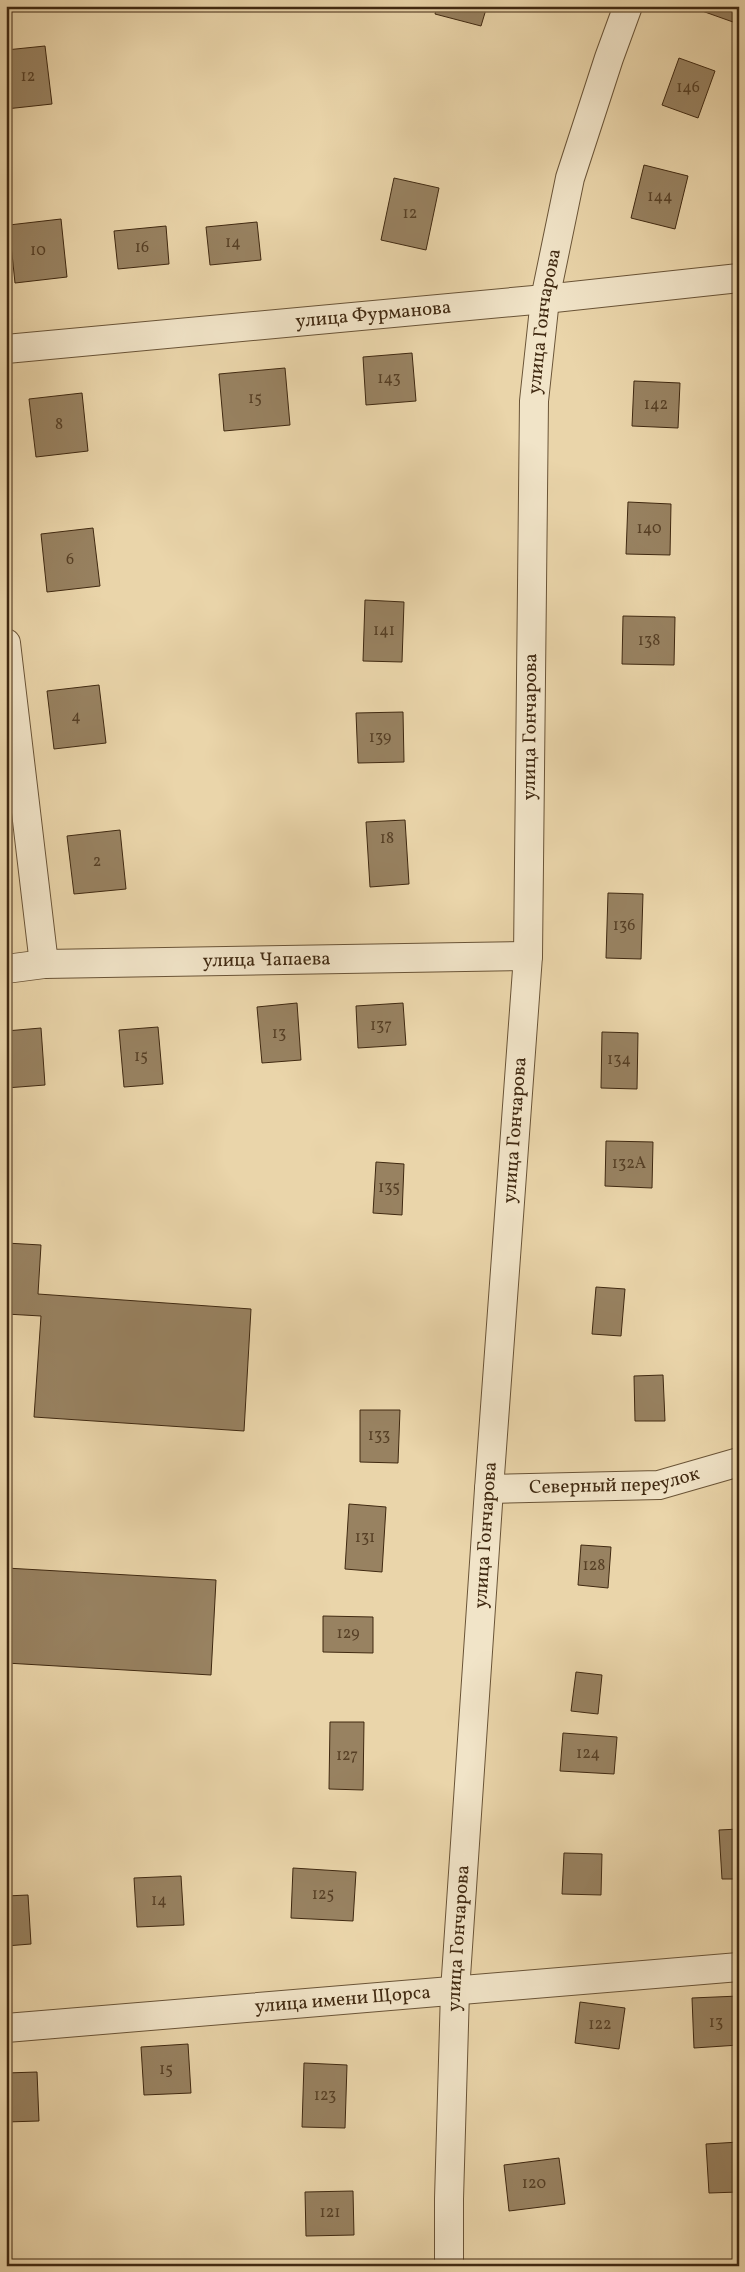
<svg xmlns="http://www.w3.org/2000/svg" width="745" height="2272" viewBox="0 0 745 2272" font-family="Vollkorn,serif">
<rect width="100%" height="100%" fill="#ead5aa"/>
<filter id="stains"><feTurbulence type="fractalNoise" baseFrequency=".004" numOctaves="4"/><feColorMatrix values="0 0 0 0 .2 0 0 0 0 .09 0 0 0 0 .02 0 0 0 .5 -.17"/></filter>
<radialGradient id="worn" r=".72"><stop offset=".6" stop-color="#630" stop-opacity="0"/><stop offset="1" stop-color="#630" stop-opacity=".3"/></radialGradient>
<g fill="#988261" stroke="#402911">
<path d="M437,6H487L481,26L435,14Z"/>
<path d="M688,6H739L733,22Z"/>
<path d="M45,46L52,104L6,109V50Z"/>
<path d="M679,58L715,71L698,118L662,105Z"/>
<path d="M644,165L688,176L675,229L631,218Z"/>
<path d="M394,178L439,188L426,250L381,240Z"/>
<path d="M61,219L67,277L15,283L9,225Z"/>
<path d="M257,222L261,260L210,265L206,227Z"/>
<path d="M166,226L169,264L118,269L114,231Z"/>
<path d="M412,353L416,401L366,405L363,357Z"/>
<path d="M285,368L290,425L224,431L219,374Z"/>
<path d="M634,381L680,383L678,428L632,426Z"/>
<path d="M82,393L88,451L36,457L29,399Z"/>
<path d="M628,502L671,504L670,555L626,554Z"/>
<path d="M93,528L100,586L47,592L41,534Z"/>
<path d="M365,600L404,602L402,662L363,661Z"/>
<path d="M623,616L675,617L674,665L622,664Z"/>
<path d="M99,685L106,743L54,749L47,691Z"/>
<path d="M403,712L404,762L358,763L356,713Z"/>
<path d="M405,820L409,884L370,887L366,822Z"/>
<path d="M120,830L126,889L74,894L67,836Z"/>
<path d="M608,893L643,894L641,959L606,958Z"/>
<path d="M297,1003L301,1060L262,1063L257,1007Z"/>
<path d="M403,1003L406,1045L358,1048L356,1006Z"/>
<path d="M158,1027L163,1084L124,1087L119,1030Z"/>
<path d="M41,1028L45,1085L6,1088V1031Z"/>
<path d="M602,1032L638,1033L637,1089L601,1088Z"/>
<path d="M606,1141L653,1142L652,1188L605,1186Z"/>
<path d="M376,1162L404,1164L402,1215L373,1213Z"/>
<path d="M6,1243L41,1245L38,1294L251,1309L244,1431L34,1417L41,1316L6,1314Z"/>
<path d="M596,1287L625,1289L621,1336L592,1334Z"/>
<path d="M663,1375L665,1421H635L634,1376Z"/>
<path d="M360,1410H400L398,1463L360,1462Z"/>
<path d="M739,1497V1521H736Z"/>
<path d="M349,1504L386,1507L382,1572L345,1569Z"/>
<path d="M581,1545L611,1547L608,1588L578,1585Z"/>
<path d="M6,1568L216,1580L211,1675L6,1663Z"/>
<path d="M323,1616L373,1617V1653L323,1652Z"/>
<path d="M576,1672L602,1675L598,1714L571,1711Z"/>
<path d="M330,1722H364L363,1790L329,1789Z"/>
<path d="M563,1733L617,1737L614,1774L560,1771Z"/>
<path d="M739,1829V1879H722L719,1830Z"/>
<path d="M564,1853L602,1854L601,1895L562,1894Z"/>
<path d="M293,1868L356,1872L353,1921L291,1918Z"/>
<path d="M181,1876L184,1925L137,1927L134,1878Z"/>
<path d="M28,1895L31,1944L6,1946V1896Z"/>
<path d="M739,1996V2045L694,2048L692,1998Z"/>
<path d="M580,2002L625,2008L619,2049L575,2043Z"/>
<path d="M188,2044L191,2093L144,2095L141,2047Z"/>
<path d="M304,2063L347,2065L345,2128L302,2127Z"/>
<path d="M37,2072L39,2121L6,2122V2073Z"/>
<path d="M739,2142V2192L709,2193L706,2144Z"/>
<path d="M559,2158L565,2204L509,2211L504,2165Z"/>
<path d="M353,2191L354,2235L306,2236L305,2192Z"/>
</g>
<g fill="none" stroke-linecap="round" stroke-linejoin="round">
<defs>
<g id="minor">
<path id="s1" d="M6,349L545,299L739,278"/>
<path d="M6,643L44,964"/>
<path id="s2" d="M6,969L44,964L528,956"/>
<path id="s3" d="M489,1489L659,1485L739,1462"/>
<path id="s4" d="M6,2028L739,1967"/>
<path id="s5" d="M449,2266V2199L455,1991L489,1489L528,956L534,401L545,299L570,178L609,58L628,6"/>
</g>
</defs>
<use href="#minor" stroke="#6a5437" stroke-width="30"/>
<use href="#minor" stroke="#f1e4c8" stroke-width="28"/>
</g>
<g text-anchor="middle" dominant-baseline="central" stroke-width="5" stroke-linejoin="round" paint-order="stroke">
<g font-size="16" fill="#563f25">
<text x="28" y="77">12</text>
<text x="688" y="88">146</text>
<text x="660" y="197">144</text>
<text x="410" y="214">12</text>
<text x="233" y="243">14</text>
<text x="142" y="248">16</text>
<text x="38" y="251">10</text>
<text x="389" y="379">143</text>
<text x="255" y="399">15</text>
<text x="656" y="405">142</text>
<text x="59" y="425">8</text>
<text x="649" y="529">140</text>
<text x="70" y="560">6</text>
<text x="384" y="631">141</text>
<text x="649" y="641">138</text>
<text x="76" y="717">4</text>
<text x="380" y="738">139</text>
<text x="387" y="839">18</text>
<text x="97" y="862">2</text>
<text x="624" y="926">136</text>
<text x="381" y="1026">137</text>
<text x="279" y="1034">13</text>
<text x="141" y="1057">15</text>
<text x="619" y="1060">134</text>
<text x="629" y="1164">132А</text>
<text x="389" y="1188">135</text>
<text x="379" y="1436">133</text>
<text x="365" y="1538">131</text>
<text x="594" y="1566">128</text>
<text x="348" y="1634">129</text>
<text x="588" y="1754">124</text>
<text x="347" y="1756">127</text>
<text x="323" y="1895">125</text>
<text x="159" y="1901">14</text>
<text x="716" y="2023">13</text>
<text x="600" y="2025">122</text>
<text x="166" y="2070">15</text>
<text x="325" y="2096">123</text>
<text x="534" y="2184">120</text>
<text x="330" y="2213">121</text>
</g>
<g font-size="19" fill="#402911" stroke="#f1e4c8">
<text stroke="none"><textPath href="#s1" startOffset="369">улица Фурманова</textPath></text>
<text stroke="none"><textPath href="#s5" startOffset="1948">улица Гончарова</textPath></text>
<text stroke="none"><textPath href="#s5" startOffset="1542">улица Гончарова</textPath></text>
<text stroke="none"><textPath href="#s2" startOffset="261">улица Чапаева</textPath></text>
<text stroke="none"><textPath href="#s5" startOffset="1138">улица Гончарова</textPath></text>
<text stroke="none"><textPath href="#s3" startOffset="126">Северный переулок</textPath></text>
<text stroke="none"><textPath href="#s5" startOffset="732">улица Гончарова</textPath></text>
<text stroke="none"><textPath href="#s5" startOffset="328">улица Гончарова</textPath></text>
<text stroke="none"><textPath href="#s4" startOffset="338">улица имени Щорса</textPath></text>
</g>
</g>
<rect width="745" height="2272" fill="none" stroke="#ead5aa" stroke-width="25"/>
<rect x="8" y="8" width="730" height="2257" fill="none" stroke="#402911" stroke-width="2.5"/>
<rect x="12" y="12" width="720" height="2247" fill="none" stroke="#402911"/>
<rect width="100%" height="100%" filter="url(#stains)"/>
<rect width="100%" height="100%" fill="url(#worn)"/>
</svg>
